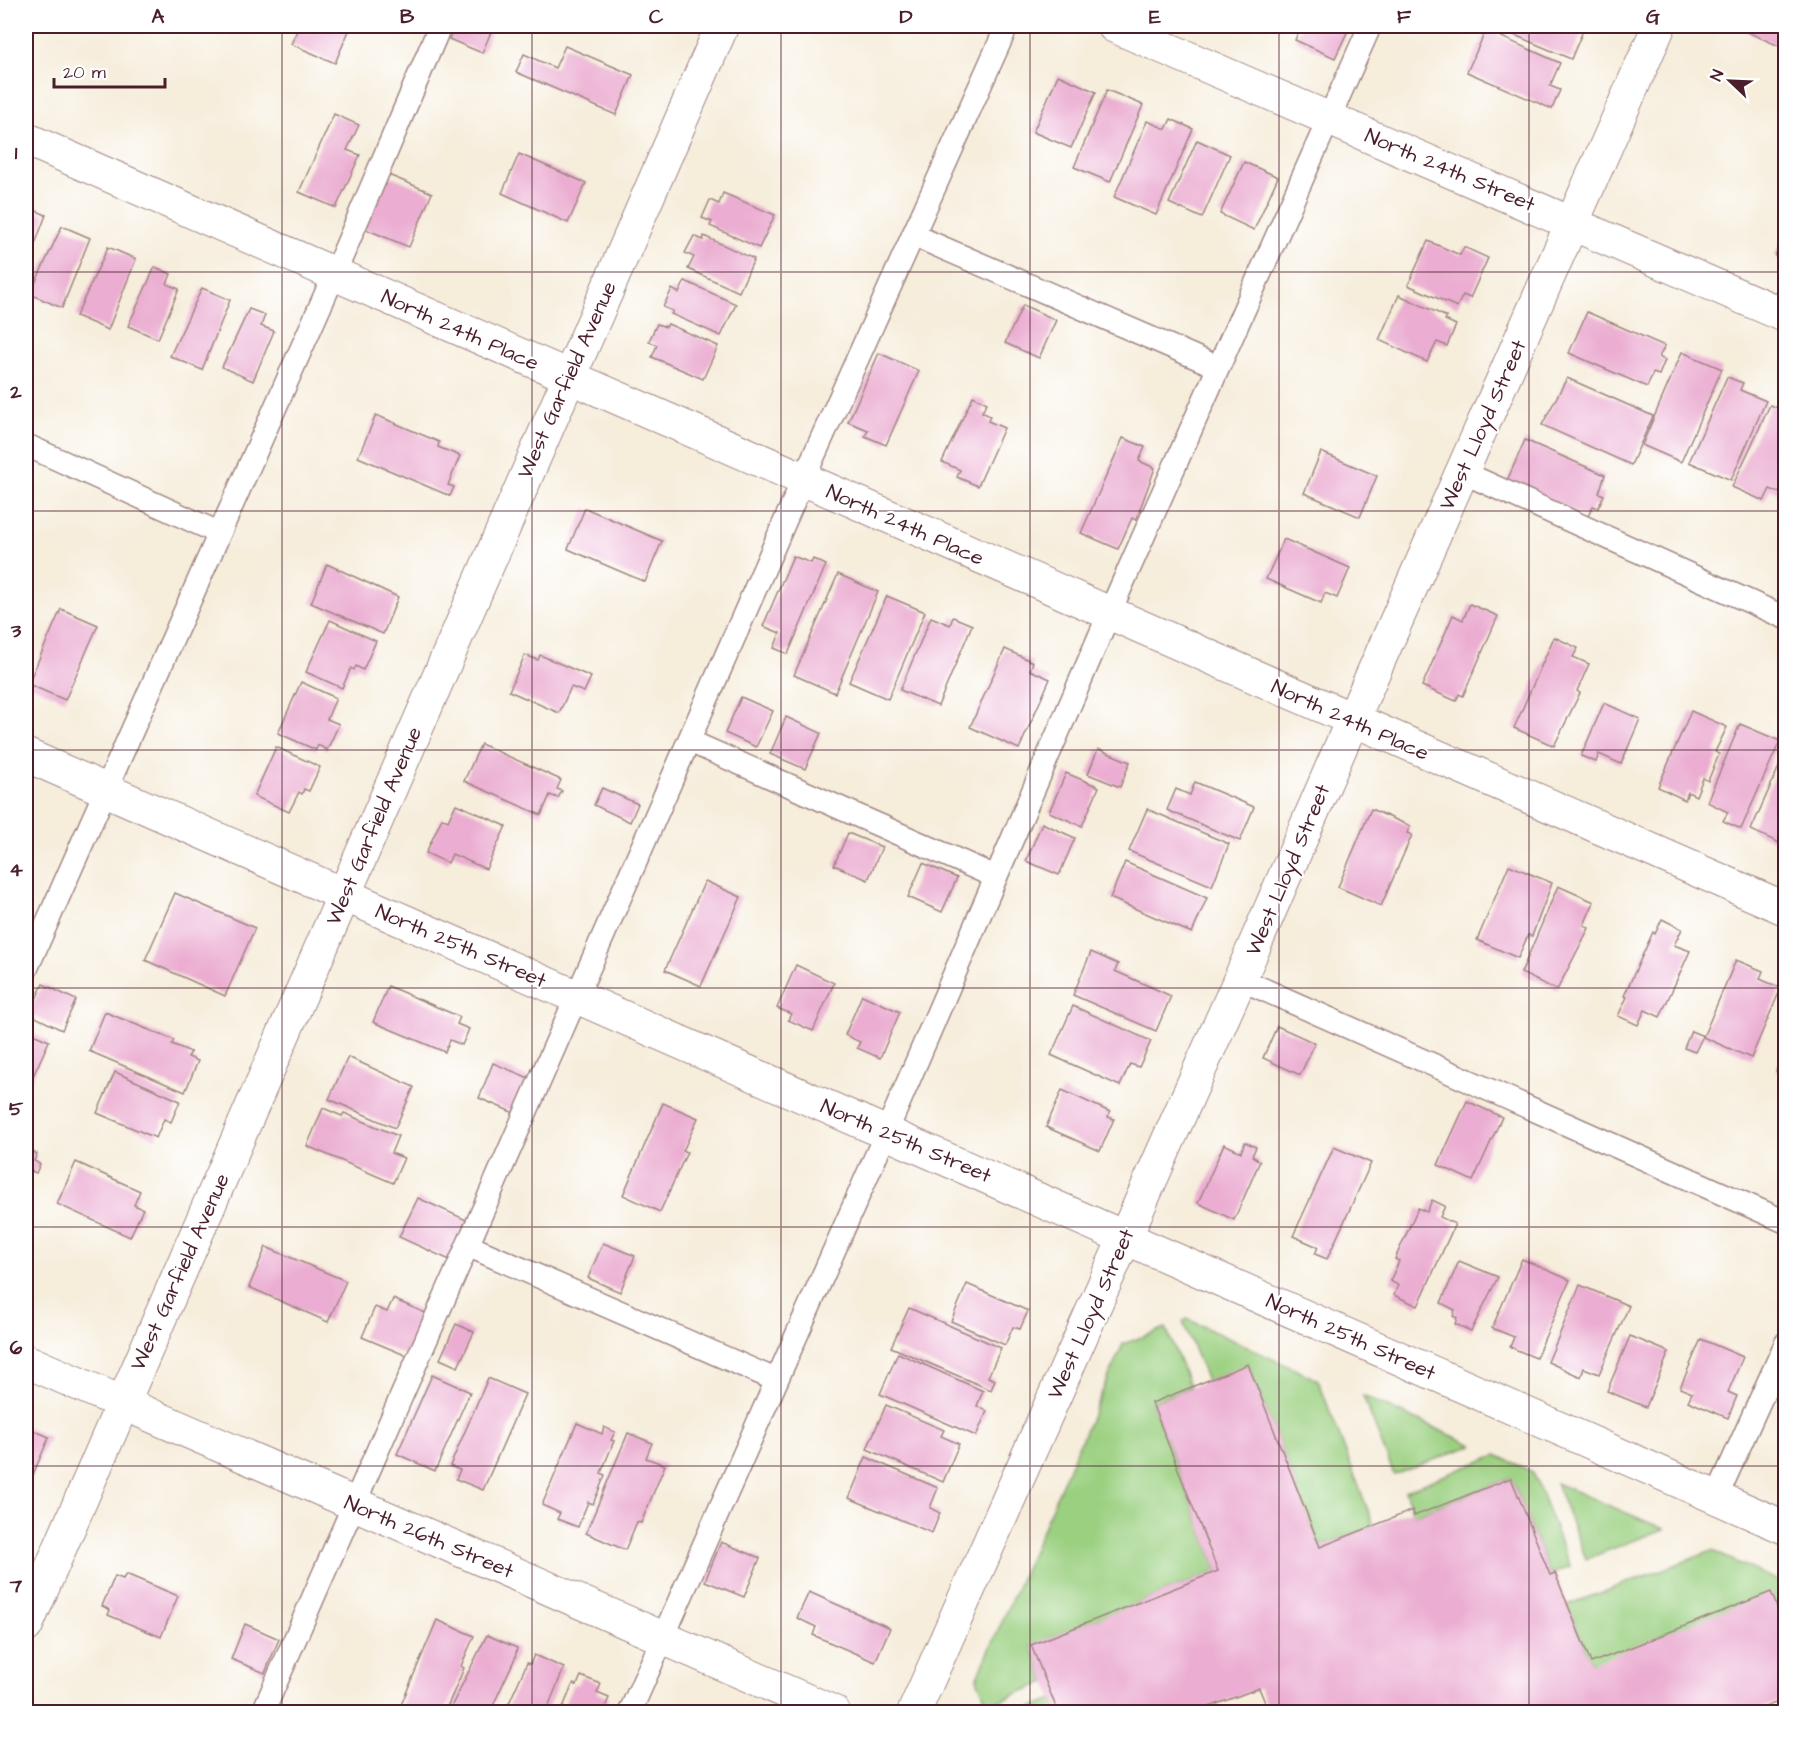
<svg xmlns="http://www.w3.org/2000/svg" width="1811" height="1738" viewBox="0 0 1811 1738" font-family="'Architects Daughter',sans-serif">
<rect width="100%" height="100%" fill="#fff"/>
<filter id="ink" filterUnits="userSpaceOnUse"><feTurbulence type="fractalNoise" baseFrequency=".0167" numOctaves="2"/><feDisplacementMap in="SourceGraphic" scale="12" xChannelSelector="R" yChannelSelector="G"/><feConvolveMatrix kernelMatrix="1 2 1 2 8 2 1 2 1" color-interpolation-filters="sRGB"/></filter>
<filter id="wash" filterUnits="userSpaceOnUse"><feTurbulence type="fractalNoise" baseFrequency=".008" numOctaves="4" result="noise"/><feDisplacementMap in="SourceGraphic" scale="24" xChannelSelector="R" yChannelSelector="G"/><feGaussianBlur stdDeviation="1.35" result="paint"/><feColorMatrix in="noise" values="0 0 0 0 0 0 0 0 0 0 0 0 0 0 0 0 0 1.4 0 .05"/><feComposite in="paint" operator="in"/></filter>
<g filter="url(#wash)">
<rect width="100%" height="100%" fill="#f6eddb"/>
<g fill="#9bd081" stroke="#727856" stroke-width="1.5">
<path d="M1187,1319L1318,1380L1374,1526L1320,1547L1248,1365L1207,1381L1183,1322Z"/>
<path d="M1166,1328L1190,1387L1152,1403L1218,1571L1031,1646L1046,1682L988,1705L977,1679L1123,1344Z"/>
<path d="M1363,1396L1473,1445L1394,1475Z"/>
<path d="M1496,1455L1533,1472L1570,1567L1550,1575L1511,1478L1414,1516L1405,1491Z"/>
<path d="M1556,1483L1664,1529L1586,1559Z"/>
<path d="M1712,1551L1785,1584V1629L1591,1663L1568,1605Z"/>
<path d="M1053,1699L1058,1712H1020Z"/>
</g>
<g id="blocks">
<g fill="#ebadd1">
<path d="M299,26H351L335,63L291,44Z"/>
<path d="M455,26H477L491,32L482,53L449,39Z"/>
<path d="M1301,26H1350L1335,58L1295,40Z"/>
<path d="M1493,26H1585L1571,59Z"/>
<path d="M1739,26H1786V49L1738,28Z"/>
<path d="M1486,30L1560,63L1550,86L1560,90L1552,109L1467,72Z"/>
<path d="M565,46L633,75L616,115L516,72L524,54L555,68Z"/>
<path d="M1058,75L1096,92L1071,148L1033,132Z"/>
<path d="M1107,90L1143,105L1110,182L1074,167Z"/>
<path d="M334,114L359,125L347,150L360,155L336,208L299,192Z"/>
<path d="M1171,119L1193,129L1156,215L1114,197L1147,121L1166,129Z"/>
<path d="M1197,140L1230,155L1202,218L1169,203Z"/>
<path d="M519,154L586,183L568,223L502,193Z"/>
<path d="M1244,162L1278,177L1254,230L1220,214Z"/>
<path d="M386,174L432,193L409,247L363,228Z"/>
<path d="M723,193L775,215L759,248L710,226L712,222L702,218L710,200L719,204Z"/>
<path d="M30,208L46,215L26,268V218Z"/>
<path d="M62,226L90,238L62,308L30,294Z"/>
<path d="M1786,231V261L1775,256Z"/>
<path d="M694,236L703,240L704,236L754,259L739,292L688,269L694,257L685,253Z"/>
<path d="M1428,241L1460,255L1464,247L1488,258L1470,298L1463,295L1457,307L1408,285Z"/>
<path d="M108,247L136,259L108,330L76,316Z"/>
<path d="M155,267L171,274L167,284L179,289L158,339L128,326Z"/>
<path d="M685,281L736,304L721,336L671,314L673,311L663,307L672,289L679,293Z"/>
<path d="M202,288L230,300L202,370L170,356Z"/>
<path d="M1399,295L1447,317L1445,320L1456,325L1447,346L1437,342L1427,362L1379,340Z"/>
<path d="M1023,305L1056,320L1039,358L1005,343Z"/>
<path d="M249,309L265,315L261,326L274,331L253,381L222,367Z"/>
<path d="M1587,312L1665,346L1659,357L1665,360L1659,375L1653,373L1647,387L1569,353Z"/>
<path d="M657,324L666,327L668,324L718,346L703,379L652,357L657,345L649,341Z"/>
<path d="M1682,352L1722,369L1681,462L1642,445Z"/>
<path d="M879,353L919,371L886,445L865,436L868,430L848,422Z"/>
<path d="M1727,377L1743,383L1740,390L1766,401L1731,480L1689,462Z"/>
<path d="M1567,378L1653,416L1631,465L1542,425Z"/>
<path d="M973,396L987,403L982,412L990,416L988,421L1004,428L978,486L957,477L960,470L942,462Z"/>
<path d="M1770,405L1786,411V481L1780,493L1770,489L1764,501L1732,487Z"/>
<path d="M376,415L439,442L438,447L460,456L448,485L454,487L450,496L358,457Z"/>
<path d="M1123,438L1145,447L1139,461L1155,468L1136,520L1132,518L1118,549L1081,533Z"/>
<path d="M1525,440L1605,475L1599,493L1604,495L1598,508L1593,506L1587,518L1506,483Z"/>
<path d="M1321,452L1377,476L1360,517L1304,493Z"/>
<path d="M585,508L662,541L645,582L568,549Z"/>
<path d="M1284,539L1350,568L1337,598L1325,593L1321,603L1266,579Z"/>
<path d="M793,556L811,563L813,559L826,565L788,654L774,648L780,633L763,626Z"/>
<path d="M327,564L398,597L383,634L311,603Z"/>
<path d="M838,574L878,592L835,693L794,675Z"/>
<path d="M887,596L925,612L888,699L849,682Z"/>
<path d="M1470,604L1498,616L1463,696L1459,694L1456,701L1422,686L1453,615L1463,620Z"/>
<path d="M61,609L98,625L65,700L28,684Z"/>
<path d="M931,617L950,625L953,617L972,625L938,706L900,690Z"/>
<path d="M330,620L376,641L363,670L356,666L354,670L351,668L342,688L306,672Z"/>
<path d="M1554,637L1578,648L1573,657L1589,664L1577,691L1580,693L1554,746L1514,728Z"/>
<path d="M1005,649L1033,662L1030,670L1050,679L1019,749L970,727Z"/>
<path d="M525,655L538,660L540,655L591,677L584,692L571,687L559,713L509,691Z"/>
<path d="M301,682L336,698L327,719L339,724L327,750L318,745L316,750L278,733Z"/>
<path d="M741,697L773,711L756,747L725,733Z"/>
<path d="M1604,703L1640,719L1621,764L1599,754L1596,762L1581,756Z"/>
<path d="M1691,711L1727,727L1715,752L1719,754L1708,781L1703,778L1696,796L1688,792L1685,800L1658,787Z"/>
<path d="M786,717L821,733L805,769L770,754Z"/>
<path d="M1740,724L1780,741L1741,829L1723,821L1728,812L1707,802Z"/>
<path d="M481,744L561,780L557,789L562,791L558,798L550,795L541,815L464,781Z"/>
<path d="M276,747L320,767L309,791L304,789L302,794L299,792L289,812L254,796Z"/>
<path d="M1098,749L1130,762L1120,787L1088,774Z"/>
<path d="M1786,751V846L1751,830Z"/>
<path d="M1066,773L1099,787L1082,826L1049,812Z"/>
<path d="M1195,782L1254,807L1240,841L1167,810L1176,789L1190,795Z"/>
<path d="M602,788L638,804L630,822L594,805Z"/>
<path d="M456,804L506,826L486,869L452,854L448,863L426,853L442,818L448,821Z"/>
<path d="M1147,809L1229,844L1212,886L1129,851Z"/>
<path d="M1371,809L1410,826L1407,833L1412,835L1381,906L1338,887Z"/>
<path d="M1042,823L1075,838L1059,875L1026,861Z"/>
<path d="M848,833L882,847L868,880L834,865Z"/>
<path d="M1125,862L1207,898L1192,933L1110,898Z"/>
<path d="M923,863L957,878L942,912L908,897Z"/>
<path d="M1509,865L1552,883L1532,936L1528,935L1518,958L1477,940Z"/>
<path d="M705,881L741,897L701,986L665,970Z"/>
<path d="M1558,886L1594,902L1584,925L1589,928L1557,990L1521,973Z"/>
<path d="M175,893L255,928L225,996L145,960Z"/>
<path d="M1662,919L1682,929L1674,945L1690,951L1660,1017L1645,1010L1638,1025L1618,1016L1627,997L1624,996L1653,932L1655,934Z"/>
<path d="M1091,952L1118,964L1115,971L1171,996L1156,1031L1073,995Z"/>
<path d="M1736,960L1763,971L1760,979L1781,988L1751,1058L1703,1037Z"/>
<path d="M796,965L834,983L813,1031L788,1020L791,1014L777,1008Z"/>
<path d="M43,984L76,1000L62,1030L29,1014Z"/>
<path d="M388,986L460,1017L457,1024L469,1029L462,1045L450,1040L445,1052L373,1022Z"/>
<path d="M862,995L900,1012L880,1058L857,1048L860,1042L845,1035Z"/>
<path d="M1073,1006L1151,1041L1139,1067L1130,1064L1120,1086L1051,1055Z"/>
<path d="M105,1012L174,1040L172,1044L191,1052L188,1057L198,1061L185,1092L89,1051Z"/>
<path d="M1277,1026L1315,1043L1300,1075L1263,1058Z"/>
<path d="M26,1031L49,1041L30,1083L26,1081Z"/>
<path d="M1691,1031L1703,1036L1695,1052L1684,1048Z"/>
<path d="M1786,1048V1075L1776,1071Z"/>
<path d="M348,1057L414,1087L395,1128L329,1099Z"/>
<path d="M493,1063L529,1078L514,1113L479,1098Z"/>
<path d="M115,1072L180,1101L171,1122L164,1119L156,1138L97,1113Z"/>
<path d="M1062,1090L1110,1112L1108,1117L1114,1119L1100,1151L1046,1127Z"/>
<path d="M1467,1101L1502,1117L1473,1181L1438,1165Z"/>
<path d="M663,1103L698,1118L683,1151L687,1152L660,1212L623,1195Z"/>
<path d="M323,1108L342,1116L344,1113L398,1136L391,1153L404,1158L393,1183L307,1146Z"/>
<path d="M1245,1142L1256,1147L1252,1156L1260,1161L1234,1220L1198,1203L1224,1144L1241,1152Z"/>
<path d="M1334,1147L1371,1163L1327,1259L1315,1254L1318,1247L1293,1236Z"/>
<path d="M26,1149L37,1154L34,1161L40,1164L36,1173L31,1171L26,1184Z"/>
<path d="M76,1162L140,1191L134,1205L143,1209L130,1237L57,1204Z"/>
<path d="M418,1198L473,1223L454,1262L399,1237Z"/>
<path d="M1432,1200L1445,1206L1440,1217L1455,1224L1418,1306L1394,1295L1398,1285L1390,1281L1399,1261L1395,1259L1418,1208L1427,1212Z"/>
<path d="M603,1243L635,1256L620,1292L588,1278Z"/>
<path d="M266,1247L346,1281L328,1322L249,1287Z"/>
<path d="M1522,1259L1570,1280L1536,1358L1510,1347L1514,1337L1492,1328Z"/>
<path d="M1459,1261L1498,1277L1471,1331L1455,1324L1457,1318L1453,1316L1455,1310L1441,1303Z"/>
<path d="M967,1284L1028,1311L1020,1329L1013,1327L1005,1345L951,1321Z"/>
<path d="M1580,1285L1629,1306L1599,1374L1584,1368L1581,1377L1548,1362Z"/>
<path d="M393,1299L430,1315L412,1358L362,1337L375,1307L387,1312Z"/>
<path d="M909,1308L1001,1348L988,1377L995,1380L991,1390L891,1347Z"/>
<path d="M456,1324L474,1332L458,1367L440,1359Z"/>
<path d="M1630,1336L1669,1352L1646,1407L1607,1391Z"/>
<path d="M1701,1339L1743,1357L1728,1392L1737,1396L1728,1418L1688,1401L1692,1393L1680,1388Z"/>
<path d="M898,1353L983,1391L977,1406L987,1411L976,1436L880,1394Z"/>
<path d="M1248,1364L1320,1547L1413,1510L1414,1516L1511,1478L1550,1575L1555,1573L1591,1663L1771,1592L1786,1629V1699L1752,1712H1269L1259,1688L1196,1712H1058L1031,1645L1218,1571L1152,1403Z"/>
<path d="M432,1375L470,1392L435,1471L397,1454Z"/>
<path d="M488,1378L525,1394L483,1490L456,1479L460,1470L450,1466Z"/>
<path d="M886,1405L944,1430L941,1436L959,1444L943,1482L867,1449Z"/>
<path d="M577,1423L602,1434L604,1427L615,1432L611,1440L614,1441L601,1473L605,1475L593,1504L588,1502L578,1527L557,1519L560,1513L542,1505Z"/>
<path d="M26,1427L49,1437L26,1491Z"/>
<path d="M628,1433L652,1443L646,1458L665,1465L641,1523L637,1522L625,1550L586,1533Z"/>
<path d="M866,1457L938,1488L930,1508L940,1513L932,1533L849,1498Z"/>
<path d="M721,1542L760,1558L744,1597L705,1581Z"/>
<path d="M126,1574L178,1596L161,1637L108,1615L110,1610L102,1606L115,1576L123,1579Z"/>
<path d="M809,1592L890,1628L875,1662L813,1635L816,1627L797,1618Z"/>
<path d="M437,1620L474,1636L461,1666L464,1668L445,1712L410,1710L398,1712Z"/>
<path d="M245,1624L279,1639L265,1673L231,1659Z"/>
<path d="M487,1635L517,1648L515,1658L490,1712H464L451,1707Z"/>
<path d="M534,1655L564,1668L546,1712H505L527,1663L530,1664Z"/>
<path d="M581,1676L601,1684L597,1693L609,1698L603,1712H561L573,1684L577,1685Z"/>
</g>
</g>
</g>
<g filter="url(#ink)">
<use href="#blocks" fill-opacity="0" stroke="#a08683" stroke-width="1.5"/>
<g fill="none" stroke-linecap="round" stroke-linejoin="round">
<defs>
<g id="lane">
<path d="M913,235L1218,367"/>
<path d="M26,445L219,533"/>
<path d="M1462,472L1786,618"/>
<path d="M689,741L996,877"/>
<path d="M26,970L334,275L440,26"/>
<path d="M1240,979L1786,1222"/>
<path d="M469,1246L776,1380"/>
<path d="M1716,1498L1786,1343"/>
<path d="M263,1712L803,480L1007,26"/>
<path d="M630,1712L886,1133L1109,614L1370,26"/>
</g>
<g id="street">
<path d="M1114,26L1786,316"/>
<path d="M26,139L1786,909"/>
<path d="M26,755L1786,1528"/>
<path d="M26,1361L833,1712"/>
<path d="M26,1626L722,26"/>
<path d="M914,1712L1240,979L1352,721L1659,26"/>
</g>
</defs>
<use href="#lane" stroke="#a08683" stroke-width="25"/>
<use href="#street" stroke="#a08683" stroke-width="35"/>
<use href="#lane" stroke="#fff" stroke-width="22"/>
<use href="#street" stroke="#fff" stroke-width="33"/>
</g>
</g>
<path fill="none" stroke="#4a1f2b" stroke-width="1.5" stroke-opacity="0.55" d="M282,26V1712M532,26V1712M781,26V1712M1030,26V1712M1279,26V1712M1529,26V1712M26,272H1786M26,511H1786M26,750H1786M26,988H1786M26,1227H1786M26,1466H1786"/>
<g text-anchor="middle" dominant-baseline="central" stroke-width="4.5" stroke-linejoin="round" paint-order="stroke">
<g font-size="21" fill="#4a1f2b" stroke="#fff">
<text transform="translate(1450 170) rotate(23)">North 24th Street</text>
<text transform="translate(460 330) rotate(24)">North 24th Place</text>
<text transform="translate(567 380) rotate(-66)">West Garfield Avenue</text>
<text transform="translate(1483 425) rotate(-66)">West Lloyd Street</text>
<text transform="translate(905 525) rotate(24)">North 24th Place</text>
<text transform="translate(1350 720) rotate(24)">North 24th Place</text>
<text transform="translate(374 826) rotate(-67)">West Garfield Avenue</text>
<text transform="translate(1288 870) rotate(-67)">West Lloyd Street</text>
<text transform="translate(461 946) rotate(23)">North 25th Street</text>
<text transform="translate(906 1141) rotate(23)">North 25th Street</text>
<text transform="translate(180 1272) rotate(-66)">West Garfield Avenue</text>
<text transform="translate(1091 1314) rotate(-66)">West Lloyd Street</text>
<text transform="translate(1351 1337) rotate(24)">North 25th Street</text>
<text transform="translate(429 1537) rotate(23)">North 26th Street</text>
</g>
</g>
<rect width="1811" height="1738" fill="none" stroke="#fff" stroke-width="66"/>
<g transform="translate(1730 81) rotate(293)" stroke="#ffffff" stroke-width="4.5" paint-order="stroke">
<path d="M0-4.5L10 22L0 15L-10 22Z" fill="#4a1f2b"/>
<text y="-9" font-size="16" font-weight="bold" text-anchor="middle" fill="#4a1f2b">N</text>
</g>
<path d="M54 78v9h111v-9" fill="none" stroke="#4a1f2b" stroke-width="3"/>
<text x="63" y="78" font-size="18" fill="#4a1f2b" stroke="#ffffff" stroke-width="4.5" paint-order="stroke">20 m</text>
<rect x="33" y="33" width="1745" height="1672" fill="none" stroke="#4a1f2b" stroke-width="2"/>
<g font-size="20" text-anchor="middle" font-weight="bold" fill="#4a1f2b">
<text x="158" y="23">A</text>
<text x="407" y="23">B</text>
<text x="656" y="23">C</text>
<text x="906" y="23">D</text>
<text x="1155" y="23">E</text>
<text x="1404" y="23">F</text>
<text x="1653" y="23">G</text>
<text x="16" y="159">1</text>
<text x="16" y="398">2</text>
<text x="16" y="637">3</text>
<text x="16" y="876">4</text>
<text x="16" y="1115">5</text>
<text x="16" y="1354">6</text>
<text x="16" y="1592">7</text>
</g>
</svg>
